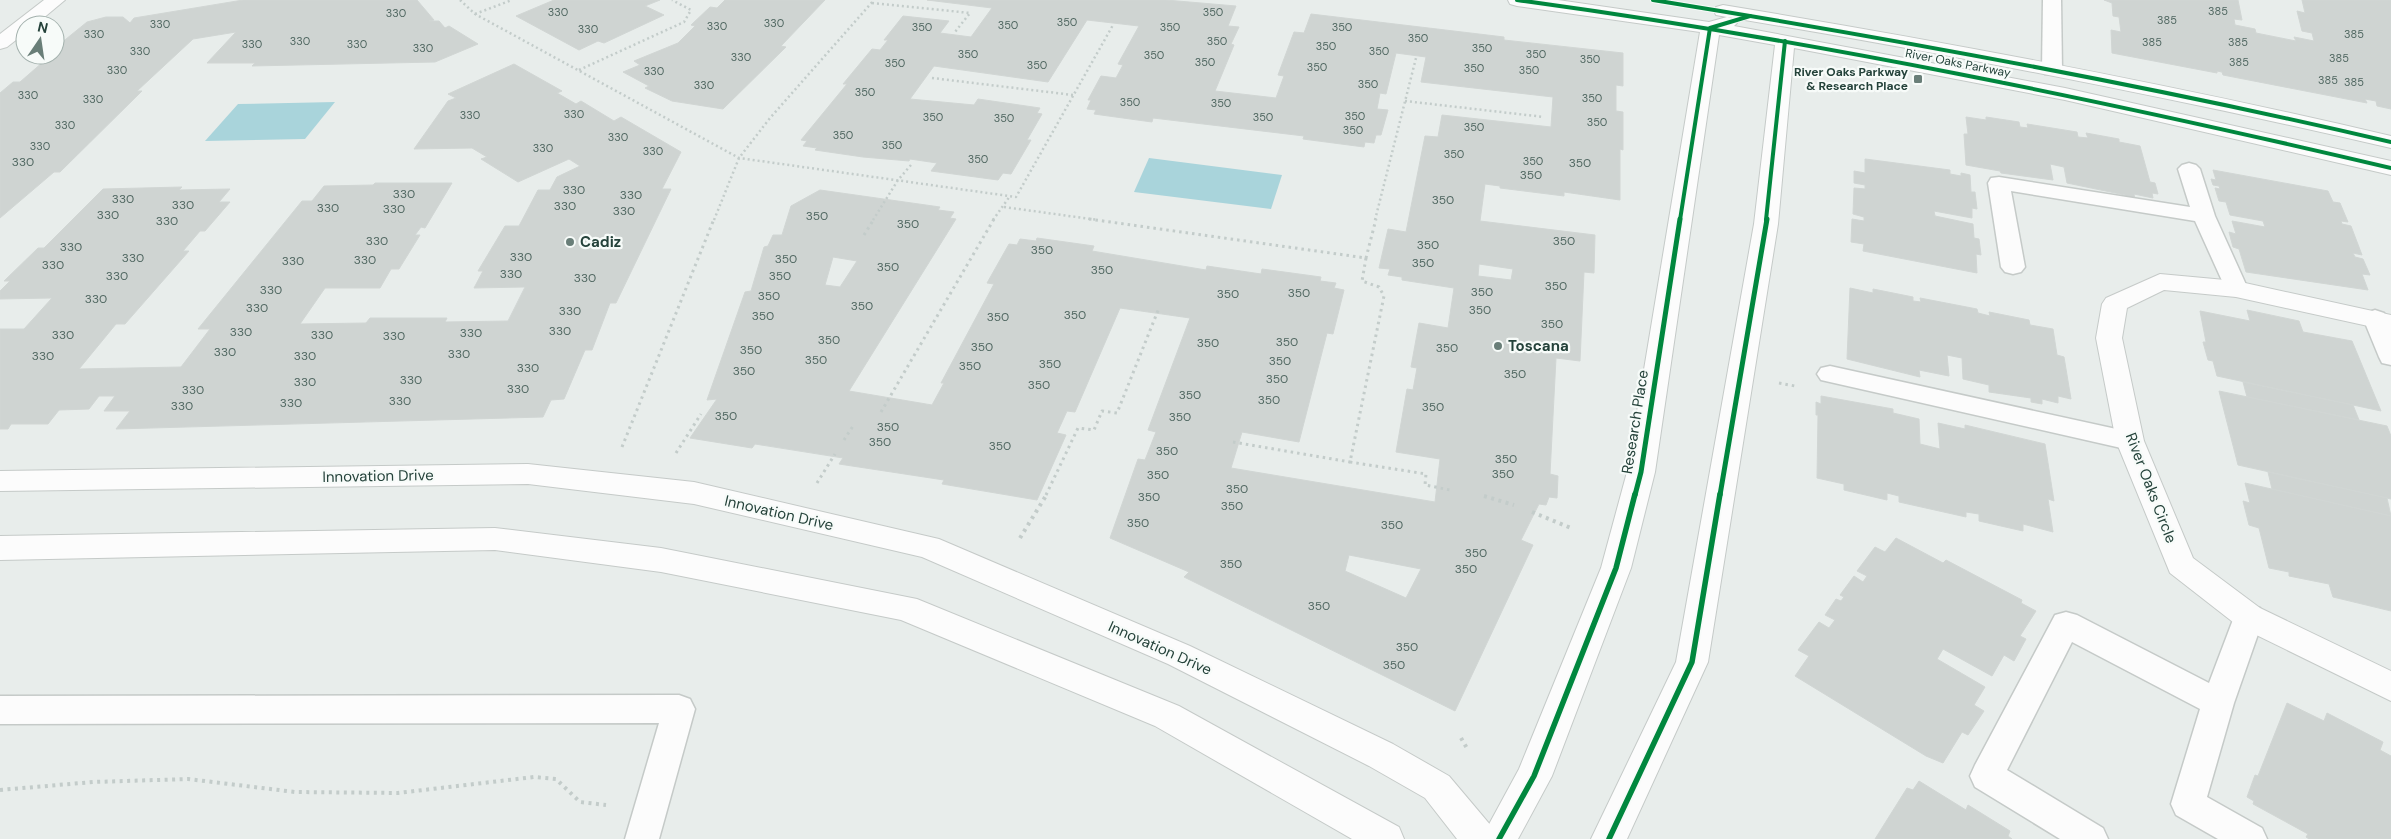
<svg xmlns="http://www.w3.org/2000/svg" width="2391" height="839" viewBox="0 0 2391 839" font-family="'DM Sans',sans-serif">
<rect width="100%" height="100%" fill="#e8edeb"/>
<g fill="#a9d4db">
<path d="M335,102L305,139L205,141L238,104Z"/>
<path d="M1149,158L1282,175L1271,209L1134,192Z"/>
</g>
<g fill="#cfd4d2" stroke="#d1d6d4" fill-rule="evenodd">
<path d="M243,0H417L434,20L429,21H439L445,28L449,26L478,44L435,62L252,66L255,63H207L236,32L193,39L137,91H142L60,172H54L0,218V93L13,82H20L51,55H55V48L87,22L106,17H123L130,23L134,18Z"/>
<path d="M554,0H660L645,6L664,15L604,43L598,41L579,50L516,16Z"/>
<path d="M725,0H825L781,46L786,47L723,109L672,101L645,88L649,86L623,72L640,65L634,61L678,43L695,26L691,25L710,7L717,8Z"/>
<path d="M927,0H1166L1236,6L1228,26L1239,27L1231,44L1234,45L1215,91L1276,98L1284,76L1278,75L1294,32L1304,33L1311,14L1504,37V40L1623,53V86L1616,85V111L1623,112V150L1620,149V200L1564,192V196L1500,188V186L1485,184L1480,221L1595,235L1594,273L1584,272L1580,361L1556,358L1550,474L1558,476L1557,498L1549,497L1546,505L1539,504L1521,540L1533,545L1455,711L1184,577L1189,572L1110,538L1138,459L1145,460L1156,432L1148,430L1190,318L1120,308L1075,412L1067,411L1057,433L1066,435L1037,500L942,484L944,480L839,464L843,458L755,444L752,448L690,438L717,399L707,400L745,292L751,291L764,247L768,246L773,235H782L791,206L820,190L940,207L938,210L954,212L950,218L956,219L849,391L932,405L944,383H941L994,284L987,283L1009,244L1017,245L1020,239L1036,241L1037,238L1094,246L1092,251L1206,270L1207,266L1261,274L1262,269L1321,277L1320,281L1336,283L1334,288L1344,290L1333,334L1327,333L1299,442L1242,432L1231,468L1435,502L1440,459L1396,452L1407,389L1413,390L1417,368L1411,367L1419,323L1448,328L1454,288L1402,280V277L1388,275L1390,269L1379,268L1388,229L1406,232L1425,136L1438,137L1442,115L1551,127L1553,97L1421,82L1426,57L1396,53L1386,94L1380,93L1377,109L1388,110L1381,135H1376L1374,143L1365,142L1364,147L1303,139L1304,136L1153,118L1152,122L1094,114L1096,110L1087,109L1091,100H1088L1101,76L1116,78L1123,65L1118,64L1139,26L1087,20L1048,82L934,66L910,99L974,105L978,99L1040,108L1037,113L1042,114L1027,140H1031L1011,174L1003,173L998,180L931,171L937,163L910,159L909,161L863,157L815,150L817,148L803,146L807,141L801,140L847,84H843L872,49L880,50L888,40H884L903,16L949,21L940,33L971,37L992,8ZM833,257L857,261L840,287L825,285ZM1479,264L1513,269L1511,280L1478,276ZM1349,555L1421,569L1406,598L1345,571Z"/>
<path d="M2104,0H2238L2242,20L2234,19L2235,25L2255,29L2256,33L2296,41L2294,37L2314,41L2312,33L2302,31L2297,11L2305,13L2302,0H2391V109L2377,106L2376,101L2365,99L2367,103L2223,75L2222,72L2217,71V73L2112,53L2111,30L2121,32L2119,17L2113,16L2112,3Z"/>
<path d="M514,64L562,91L557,93L576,104L581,101L614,121L621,117L681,152L662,189H671L616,303H610L592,350H585L564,399L551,400L543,417L116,429L130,411H104L115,396H99L89,409L59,410L48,424H11L8,429H0V329H24L52,298L0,299V291L10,281H4L38,248H44L103,189L182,187L179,190L230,189L219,202H230L205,231H200L183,251H189L125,324H116L79,369L181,367L210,329H198L302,201H312L324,186L373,185L375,183H452L425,228L421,227L415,235H420L399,269H391L380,288H325L300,324L366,323L370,318H447L445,322L508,321L525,287L474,288L483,271H478L505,226H519L538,190H550L557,177L580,166L569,159L518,182L481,159L487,157L472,148L414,149L448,101L456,98L448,94Z"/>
<path d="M1966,117L1986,120V117L2019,122L2020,127L2028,128L2027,124L2077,132L2078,137L2088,138L2086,133L2119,139V142L2140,146L2150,182L2155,183L2158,194L2152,193L2153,198L2134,194L2135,200L2126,198L2125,195L2067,183L2064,167L2050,164L2053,180L2001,173L2000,171L1966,165L1964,134H1968Z"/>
<path d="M1865,159L1950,170V174L1961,176V173L1970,175L1971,192H1975L1977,209L1972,208V218L1934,211L1935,216L1973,224L1974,238L1979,239L1981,255L1976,254L1977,273L1863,251L1864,244L1851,242L1852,219L1864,221V217L1853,214L1854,188L1865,189V185L1854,183V171L1865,173Z"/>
<path d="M2213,170L2328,191L2333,202L2340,203L2348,222L2341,221L2342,224L2351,226L2362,255L2353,253L2355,257L2363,259L2370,275L2362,274L2368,290L2246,272L2239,249L2233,247L2229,232L2236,234L2232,221L2265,227L2263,221L2230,215L2226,202L2219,201L2215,188L2220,189L2219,186L2213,185L2211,179L2216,180Z"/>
<path d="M1850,288L1873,293V289L1913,297V301L1921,302L1920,298L1977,309L1978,313L1990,316L1989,312L2029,320L2030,325L2053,329L2057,355L2064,357L2071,399L2058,396V403L2042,399V404L2031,402V398L1989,392V385L1963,379L1962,358L1947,355L1949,376L1919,370L1920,377L1847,359Z"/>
<path d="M2247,310L2299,321L2303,332L2352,341L2381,411L2217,376L2213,361L2208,360L2203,342H2206L2200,311L2250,321Z"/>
<path d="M2243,382L2353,405L2359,420L2247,397Z"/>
<path d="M2219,391L2387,426L2391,436V499L2238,465Z"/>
<path d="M1821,396L1893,409V413L1919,419L1920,444L1940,449L1938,423L1965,429V425L2045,444L2054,501L2048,499L2053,532L2023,524V531L1979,521V514L1966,512V517L1899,502V496L1887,493V500L1844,490V484L1817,478L1818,415H1816V402L1821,404Z"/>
<path d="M2268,472L2387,498L2391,516L2272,489Z"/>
<path d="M2245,483L2391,516V611L2333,597L2329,584L2289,576V572L2269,568L2259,528L2249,525L2243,501L2250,503Z"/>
<path d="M1896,538L1943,563L1946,560L2022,600L2021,603L2036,611L2020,636L2026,639L2014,661L2004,655L1992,676L1943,649L1937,659L1985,687L1974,705L1984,711L1968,735L1962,732L1943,763L1926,756L1795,676L1809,656L1798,650L1819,622L1829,628L1835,620L1825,615L1836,599L1841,601L1844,597L1840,595L1854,576L1863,582L1867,576L1857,571L1875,547L1885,552Z"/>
<path d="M2287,703L2324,721L2327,713L2383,742L2380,750L2391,756V839H2309L2306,837L2308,834L2253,804L2254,801L2247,797L2255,775L2258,776Z"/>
<path d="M1919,781L1966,810L1968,805L2010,831L2008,836L2012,839H1875L1907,788L1913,790Z"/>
</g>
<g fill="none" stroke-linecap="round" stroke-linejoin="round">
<defs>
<g id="service">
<path d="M2043,0H2061L2062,70L2059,74H2045L2042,70Z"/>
<path d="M2189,163L2196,165L2200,169L2215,216L2248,289L2244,294L2236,296L2228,294L2195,221L2011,191L2025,267L2021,272L2013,274L2005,272L2001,267L1988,183L1991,178L1999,177L2190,207L2178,169L2182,165Z"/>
<path d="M2375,310L2384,313L2391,327V365L2382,363L2379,357L2363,318L2366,313Z"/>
<path d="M1830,366L2130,432L2139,434L2143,441L2139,448L2130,450L1821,380L1817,374L1821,368Z"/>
<path d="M2249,605L2260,608L2264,617L2234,703L2207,797L2262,828L2267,839H2218L2176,815L2171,804L2200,709L2072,642L2007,770L2103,828L2108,839H2060L1975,787L1970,776L1975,765L2055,615L2066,612L2077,615L2209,683L2234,617L2238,608Z"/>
<path d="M679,695L690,699L695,709L659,839H625L659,723L0,724V696Z"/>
</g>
<g id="minor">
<path d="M44,0H65L35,25H25V33L7,47L0,49V34Z"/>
<path d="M2160,274L2236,281L2391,315V331L2236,297L2164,290L2127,308L2122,338L2144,441L2193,558L2260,608L2391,671V701L2238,626L2170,573L2116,441L2096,338L2102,304L2106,298Z"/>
<path d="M528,464L694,482L939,539L1190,646L1393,744L1449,776L1492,827L1497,839H1457L1425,798L1369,766L1168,664L922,557L694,504L528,484L0,491V471Z"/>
<path d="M495,528L661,548L917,599L1179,706L1399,827L1404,839H1352L1155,726L901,620L661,572L495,550L0,560V536Z"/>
</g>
<path id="tertiary" d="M1508,0H1558L1709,22L1727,17L1716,15L1714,11L1716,7L1723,5C1947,42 2170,84 2391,136V148C2171,97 1950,54 1727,17L1734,19L1737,23L1734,26L2065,88L2391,161V175L2065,100L1794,48L1778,224L1708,662L1627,839H1591L1676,662L1754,224L1775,45L1719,35L1655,472L1631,568L1552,776L1518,839H1481L1519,769L1601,568L1627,472L1700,32L1517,6L1510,4Z"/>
</defs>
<use href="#service" stroke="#c5cac8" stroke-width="3"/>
<use href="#minor" stroke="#c5cac8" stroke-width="2"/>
<use href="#tertiary" stroke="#c5cac8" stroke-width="2"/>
<g stroke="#c3ccca" stroke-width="2.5" stroke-dasharray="2 3" stroke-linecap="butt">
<path d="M460,0L475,14L739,158L1016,197L1113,25"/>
<path d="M872,3L970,13L955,32"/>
<path d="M475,14L512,0"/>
<path d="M579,70L684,22L691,10L672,0"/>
<path d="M932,78L1073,95"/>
<path d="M1405,101L1544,117"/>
<path d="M1004,207L1098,220"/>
<path d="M714,220L739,158L770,118L874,0"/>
<path d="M873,220L898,180L911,165"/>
<path d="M993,220L1010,196"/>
<path d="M1375,220L1416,58"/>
</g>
<g stroke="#c3ccca" stroke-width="3" stroke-dasharray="2.5 4" stroke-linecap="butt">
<path d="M1089,219L1366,258L1376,219"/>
<path d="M864,235L874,219"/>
<path d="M1366,258L1362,281L1379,287L1384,296L1350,462L1426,474L1425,485L1450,490"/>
<path d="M1779,383L1795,386"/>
<path d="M881,412L994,219"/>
<path d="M844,440L853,426"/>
<path d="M1233,442L1350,462"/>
<path d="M622,447L714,219"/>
<path d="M676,453L701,414"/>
<path d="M817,483L835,454"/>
<path d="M1046,495L1078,428L1094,430L1102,411L1117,413L1159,308"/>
</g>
<g stroke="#c3ccca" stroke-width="4" stroke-dasharray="3 4.5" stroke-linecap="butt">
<path d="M1484,496L1514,505"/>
<path d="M1532,512L1571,528"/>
<path d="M1020,538L1047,494"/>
<path d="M1461,738L1468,750"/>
<path d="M0,790L93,782L188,779L295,792L398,793L534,777L556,779L580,802L606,805"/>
</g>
<use href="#service" fill="#fcfcfc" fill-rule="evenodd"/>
<use href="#minor" fill="#fcfcfc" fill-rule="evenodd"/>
<use href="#tertiary" fill="#fcfcfc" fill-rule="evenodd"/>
<defs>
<g id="cycleway-far2">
<path d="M1517,0C1812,40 2102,100 2391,168"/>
<path d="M1653,0C1901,40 2147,85 2391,142"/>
<path d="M1680,220L1710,28L1750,16"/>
<path d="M1766,220L1785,41"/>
</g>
<g id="cycleway-far1">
<path d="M1635,495L1641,472L1680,219"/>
<path d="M1720,495L1767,219"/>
</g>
<g id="cycleway">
<path d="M1499,839L1534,776L1616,568L1635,494"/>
<path d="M1609,839L1692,662L1720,494"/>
</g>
</defs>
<use href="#cycleway-far2" stroke="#f7fbf9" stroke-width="6"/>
<use href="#cycleway-far1" stroke="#f7fbf9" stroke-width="8"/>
<use href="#cycleway" stroke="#f7fbf9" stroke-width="9"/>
<use href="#cycleway-far2" stroke="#00873e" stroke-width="4"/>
<use href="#cycleway-far1" stroke="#00873e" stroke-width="5"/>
<use href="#cycleway" stroke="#00873e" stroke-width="5.5"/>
</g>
<g fill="#697e78" stroke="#f7fbf9" stroke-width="2">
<rect x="1913" y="74" width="10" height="10" rx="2.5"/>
<circle cx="570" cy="242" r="5"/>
<circle cx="1498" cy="346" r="5"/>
</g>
<g text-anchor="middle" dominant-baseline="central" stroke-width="4.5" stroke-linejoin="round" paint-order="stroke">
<g font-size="11" fill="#506761">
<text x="2218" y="11">385</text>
<text x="558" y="12">330</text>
<text x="1213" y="12">350</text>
<text x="396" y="13">330</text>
<text x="2167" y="20">385</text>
<text x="1067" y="22">350</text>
<text x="774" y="23">330</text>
<text x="160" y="24">330</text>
<text x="1008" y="25">350</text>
<text x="717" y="26">330</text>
<text x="922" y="27">350</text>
<text x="1170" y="27">350</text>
<text x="1342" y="27">350</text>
<text x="588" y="29">330</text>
<text x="94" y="34">330</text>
<text x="2354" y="34">385</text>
<text x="1418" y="38">350</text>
<text x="300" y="41">330</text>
<text x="1217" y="41">350</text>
<text x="2152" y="42">385</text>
<text x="2238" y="42">385</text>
<text x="252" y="44">330</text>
<text x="357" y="44">330</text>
<text x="1326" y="46">350</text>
<text x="423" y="48">330</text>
<text x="1482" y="48">350</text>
<text x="140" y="51">330</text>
<text x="1379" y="51">350</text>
<text x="968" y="54">350</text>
<text x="1536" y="54">350</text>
<text x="1154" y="55">350</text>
<text x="741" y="57">330</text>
<text x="2339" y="58">385</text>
<text x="1590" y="59">350</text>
<text x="1205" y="62">350</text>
<text x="2239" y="62">385</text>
<text x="895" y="63">350</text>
<text x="1037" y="65">350</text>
<text x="1317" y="67">350</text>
<text x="1474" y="68">350</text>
<text x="117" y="70">330</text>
<text x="1529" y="70">350</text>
<text x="654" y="71">330</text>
<text x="2328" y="80">385</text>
<text x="2354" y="82">385</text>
<text x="1368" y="84">350</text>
<text x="704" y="85">330</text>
<text x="865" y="92">350</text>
<text x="28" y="95">330</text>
<text x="1592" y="98">350</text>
<text x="93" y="99">330</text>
<text x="1130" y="102">350</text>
<text x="1221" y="103">350</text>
<text x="574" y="114">330</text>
<text x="470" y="115">330</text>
<text x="1355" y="116">350</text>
<text x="933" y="117">350</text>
<text x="1263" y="117">350</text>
<text x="1004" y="118">350</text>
<text x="1597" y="122">350</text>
<text x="65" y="125">330</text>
<text x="1474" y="127">350</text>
<text x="1353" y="130">350</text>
<text x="843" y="135">350</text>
<text x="618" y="137">330</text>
<text x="892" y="145">350</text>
<text x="40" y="146">330</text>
<text x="543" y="148">330</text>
<text x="653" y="151">330</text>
<text x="1454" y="154">350</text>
<text x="978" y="159">350</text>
<text x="1533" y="161">350</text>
</g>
<g font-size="12" fill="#24423a" stroke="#f7fbf9">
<text transform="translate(1958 63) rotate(11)">River Oaks Parkway</text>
</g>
<g font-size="12" font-weight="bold" fill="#24423a" stroke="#f7fbf9" text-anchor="end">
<text x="1908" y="72">River Oaks Parkway<tspan x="1908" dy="14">&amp; Research Place</tspan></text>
</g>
<g font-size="12" fill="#506761">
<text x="23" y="162">330</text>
<text x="1580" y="163">350</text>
<text x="1531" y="175">350</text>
<text x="574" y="190">330</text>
<text x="404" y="194">330</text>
<text x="631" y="195">330</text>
<text x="123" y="199">330</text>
<text x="1443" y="200">350</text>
<text x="183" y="205">330</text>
<text x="565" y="206">330</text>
<text x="328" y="208">330</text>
<text x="394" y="209">330</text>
<text x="624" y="211">330</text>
<text x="108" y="215">330</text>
<text x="817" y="216">350</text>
<text x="167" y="221">330</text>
<text x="908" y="224">350</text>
<text x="377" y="241">330</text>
<text x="1564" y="241">350</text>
<text x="1428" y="245">350</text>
<text x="71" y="247">330</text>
<text x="1042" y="250">350</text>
<text x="521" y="257">330</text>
<text x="133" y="258">330</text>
<text x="786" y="259">350</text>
<text x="365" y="260">330</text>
<text x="293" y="261">330</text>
<text x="1423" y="263">350</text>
<text x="53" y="265">330</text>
<text x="888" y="267">350</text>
<text x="1102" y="270">350</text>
<text x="511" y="274">330</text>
<text x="117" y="276">330</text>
<text x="780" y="276">350</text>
<text x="585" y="278">330</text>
<text x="1556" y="286">350</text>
<text x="271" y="290">330</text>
<text x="1482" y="292">350</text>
<text x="1299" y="293">350</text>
<text x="1228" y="294">350</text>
<text x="769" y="296">350</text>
<text x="96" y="299">330</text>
<text x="862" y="306">350</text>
<text x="257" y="308">330</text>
<text x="1480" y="310">350</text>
<text x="570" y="311">330</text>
<text x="1075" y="315">350</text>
<text x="763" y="316">350</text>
<text x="998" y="317">350</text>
<text x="1552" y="324">350</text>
<text x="560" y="331">330</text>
<text x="241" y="332">330</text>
<text x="471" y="333">330</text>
<text x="63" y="335">330</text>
<text x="322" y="335">330</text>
<text x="394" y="336">330</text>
<text x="829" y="340">350</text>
<text x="1287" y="342">350</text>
<text x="1208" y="343">350</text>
<text x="982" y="347">350</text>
<text x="1447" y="348">350</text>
<text x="751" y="350">350</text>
<text x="225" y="352">330</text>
<text x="459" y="354">330</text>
<text x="43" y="356">330</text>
<text x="305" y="356">330</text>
<text x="816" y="360">350</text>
<text x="1280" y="361">350</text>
<text x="1050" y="364">350</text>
<text x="970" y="366">350</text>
<text x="528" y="368">330</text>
<text x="744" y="371">350</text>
<text x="1515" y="374">350</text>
<text x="1277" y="379">350</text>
<text x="411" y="380">330</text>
<text x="305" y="382">330</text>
<text x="1039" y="385">350</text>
<text x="518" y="389">330</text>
<text x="193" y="390">330</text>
<text x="1190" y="395">350</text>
<text x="1269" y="400">350</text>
<text x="400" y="401">330</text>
<text x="291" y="403">330</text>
<text x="182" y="406">330</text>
<text x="1433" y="407">350</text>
<text x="726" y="416">350</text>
<text x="1180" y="417">350</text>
<text x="888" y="427">350</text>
<text x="880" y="442">350</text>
<text x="1000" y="446">350</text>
<text x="1167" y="451">350</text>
<text x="1506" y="459">350</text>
<text x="1503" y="474">350</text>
<text x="1158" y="475">350</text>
<text x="1237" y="489">350</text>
<text x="1149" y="497">350</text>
<text x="1232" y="506">350</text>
<text x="1138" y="523">350</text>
<text x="1392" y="525">350</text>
<text x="1476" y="553">350</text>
<text x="1231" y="564">350</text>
<text x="1466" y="569">350</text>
<text x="1319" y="606">350</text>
<text x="1407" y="647">350</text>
<text x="1394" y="665">350</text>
</g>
<g font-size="15" font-weight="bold" fill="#24423a" stroke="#f7fbf9" text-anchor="start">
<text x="580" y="242">Cadiz</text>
<text x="1508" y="346">Toscana</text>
</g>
<g font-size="15" fill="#24423a" stroke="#f7fbf9">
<text transform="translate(1635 422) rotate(-81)">Research Place</text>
<text transform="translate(378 476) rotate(-1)">Innovation Drive</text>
<text transform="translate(2151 488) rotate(69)">River Oaks Circle</text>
<text transform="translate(779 513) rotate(13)">Innovation Drive</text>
<text transform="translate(1160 648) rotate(24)">Innovation Drive</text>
</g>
</g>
<g transform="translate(40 40) rotate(13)"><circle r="24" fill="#f7fbf9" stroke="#a3b1ad"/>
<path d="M0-4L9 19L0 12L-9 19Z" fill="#697e78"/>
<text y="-8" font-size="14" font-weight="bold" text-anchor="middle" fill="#24423a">N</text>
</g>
</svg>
